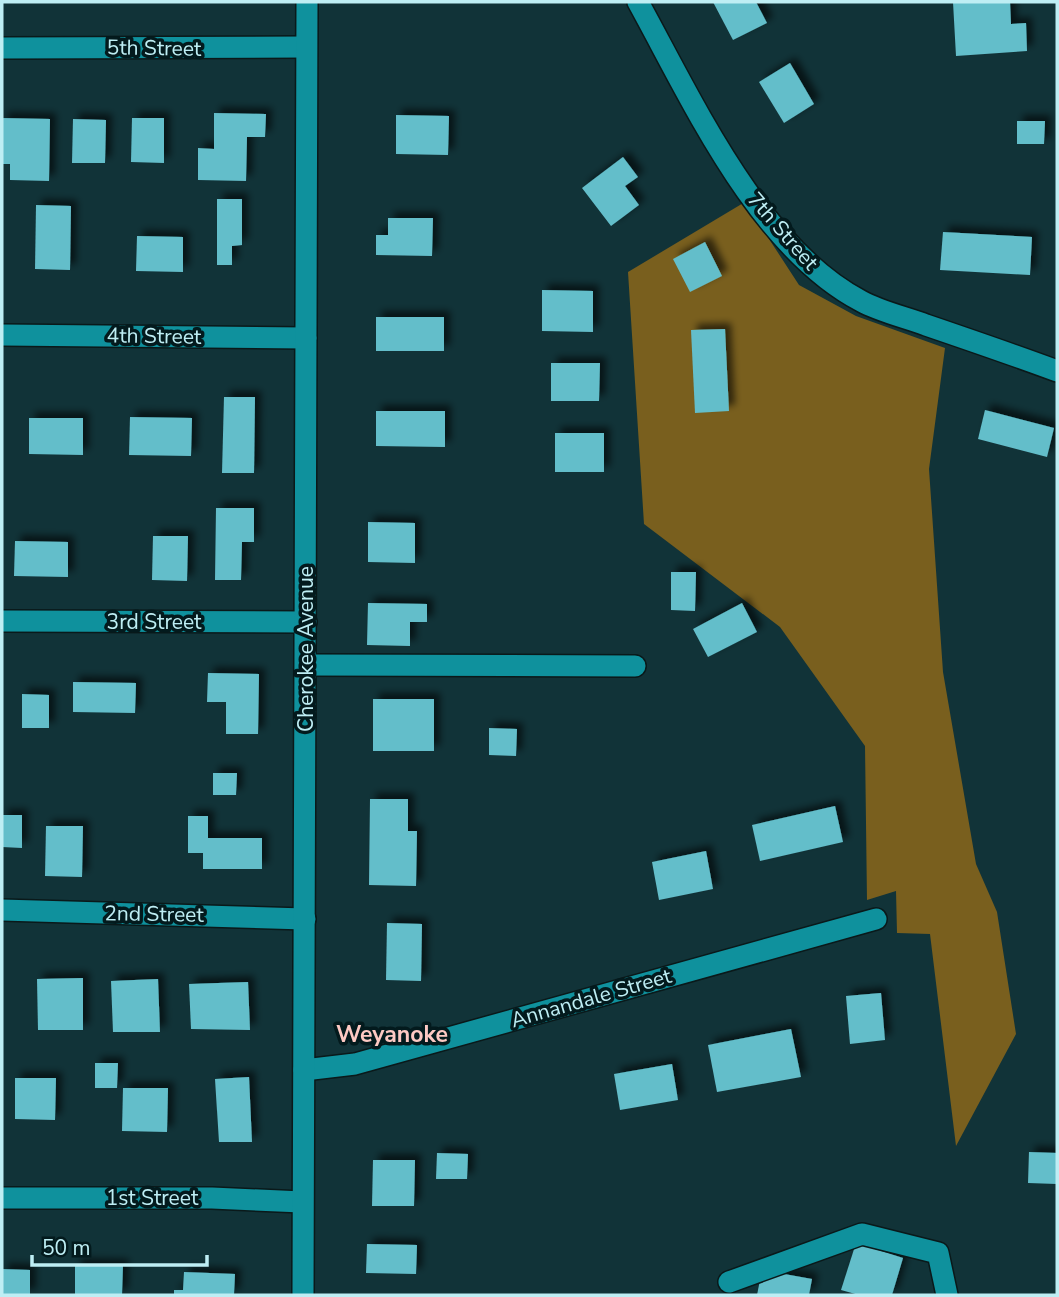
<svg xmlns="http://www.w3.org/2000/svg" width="1059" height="1297" viewBox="0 0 1059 1297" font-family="'Nunito Sans',sans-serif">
<defs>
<filter id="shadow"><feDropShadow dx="6" dy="-6" stdDeviation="3.5" flood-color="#0009"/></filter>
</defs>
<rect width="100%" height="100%" fill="#113338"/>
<path fill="#795f1e" d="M745,202L799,285L856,316L945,348L929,469L943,672L976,864L997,912L1016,1034L956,1146L930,934L897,933L896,891L867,900L865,746L780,627L644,524L628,272Z"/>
<g fill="#64beca" filter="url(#shadow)">
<path d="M713,2H756L767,23L733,40Z"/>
<path d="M953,2H1010L1011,24L1026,23L1027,51L956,56Z"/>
<path d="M790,63L814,104L784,123L759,82Z"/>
<path d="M214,113L266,114L265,137H247L246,181L198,180V148L214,149Z"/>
<path d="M396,115L449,116L448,155L396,154Z"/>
<path d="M2,118L50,119L49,181L10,180V164H2Z"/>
<path d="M132,118H164V163L131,162Z"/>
<path d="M73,119L106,120L105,163H72Z"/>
<path d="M1017,121H1045L1044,144H1017Z"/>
<path d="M623,157L638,177L625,186L639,205L611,226L582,188Z"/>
<path d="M217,199H242V245L232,246V265H217Z"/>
<path d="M36,205L71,206L70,270L35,269Z"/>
<path d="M388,218H433L432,256L376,255V235H388Z"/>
<path d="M943,232L1032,237L1030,275L940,270Z"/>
<path d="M137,236L183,237V272L136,271Z"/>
<path d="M705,242L722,276L690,292L673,259Z"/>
<path d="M542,290L593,291V332L542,331Z"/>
<rect x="376" y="317" width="68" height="34"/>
<path d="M725,329L729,411L695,413L691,330Z"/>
<path d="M551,363H600L599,401H551Z"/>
<path d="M224,397H255L254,473H222Z"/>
<path d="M985,410L1054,428L1047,457L978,439Z"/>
<path d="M376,411H445V447L376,446Z"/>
<path d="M130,417L192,418L191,456L129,455Z"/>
<path d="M29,418H83V455L29,454Z"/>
<rect x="555" y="433" width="49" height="39"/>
<path d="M216,508H254V542H242L241,580H215Z"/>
<path d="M368,522L415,523V563L368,562Z"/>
<path d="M153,536H188L187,581L152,580Z"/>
<path d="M15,541L68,542V577L14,576Z"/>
<path d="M671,572H696L695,611L671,610Z"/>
<path d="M368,603L427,604V622H410V646L367,645Z"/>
<path d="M742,603L757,632L708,657L693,629Z"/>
<path d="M208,673L259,674L258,734H226V702H207Z"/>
<path d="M73,682L136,683L135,713L73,712Z"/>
<path d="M22,694L49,695V728H22Z"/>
<rect x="373" y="699" width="61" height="52"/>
<path d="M489,728L517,729L516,756L489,755Z"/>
<path d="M213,773H237L236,795H213Z"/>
<path d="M370,799H408V831H417L416,886L369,885Z"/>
<path d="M835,806L843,842L760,861L752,825Z"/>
<path d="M2,815H22V848L2,847Z"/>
<path d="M188,816H208V838H262V869H203V853H188Z"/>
<path d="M46,826H83L82,877L45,876Z"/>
<path d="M706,851L713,889L659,900L652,862Z"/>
<path d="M387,923L422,924L421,981L386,980Z"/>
<path d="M83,978V1030H38L37,979Z"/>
<path d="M158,979L160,1032H113L111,981Z"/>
<path d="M248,982L250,1030L191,1029L189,984Z"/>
<path d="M881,993L885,1040L850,1044L846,996Z"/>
<path d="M791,1029L801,1077L717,1092L708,1045Z"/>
<path d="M95,1063H118L117,1088H95Z"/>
<path d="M672,1064L678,1100L620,1110L614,1074Z"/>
<path d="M249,1077L252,1142H219L215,1079Z"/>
<path d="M15,1078H56L55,1120L15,1119Z"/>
<path d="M123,1088H168L167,1132L122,1131Z"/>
<path d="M1029,1152L1057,1153V1184L1028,1183Z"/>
<path d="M437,1153L468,1154L467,1179H436Z"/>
<path d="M373,1160H415L414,1206H372Z"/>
<path d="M856,1243L903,1258L892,1295H859L841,1290Z"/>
<path d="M367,1244L417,1245L416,1274L366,1273Z"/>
<path d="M75,1264L123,1265L122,1295H75Z"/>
<path d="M2,1269L30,1270V1295H2Z"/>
<path d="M762,1270L812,1279L809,1295H757Z"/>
<path d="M184,1272L235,1274L234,1295H174V1290H183Z"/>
</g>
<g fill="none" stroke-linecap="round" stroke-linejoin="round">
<defs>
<g id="minor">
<path d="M638,2C692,100 758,247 861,301C881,312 905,317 926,325C970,340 1014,355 1057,371"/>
<path d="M2,48L306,47"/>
<path d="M2,335L306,338"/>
<path d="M2,621L306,622"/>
<path d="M306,665L635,666"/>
<path d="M2,910L305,919"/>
<path d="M304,1070L355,1064L876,919"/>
<path d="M2,1198H212L302,1202"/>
<path d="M729,1282L862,1234L938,1253L947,1295"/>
<path d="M303,1295L307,2"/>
</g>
</defs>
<use href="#minor" stroke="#0a191a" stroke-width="24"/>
<use href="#minor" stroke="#0f919d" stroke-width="21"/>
</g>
<g text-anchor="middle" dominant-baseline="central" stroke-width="7" stroke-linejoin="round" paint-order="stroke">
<g font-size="21" fill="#beeef4" stroke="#031a1d">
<text transform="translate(154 48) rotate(1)">5th Street</text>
<text transform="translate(783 231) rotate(49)">7th Street</text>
<text transform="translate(154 336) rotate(1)">4th Street</text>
<text x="154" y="622">3rd Street</text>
<text transform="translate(306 649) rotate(-90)">Cherokee Avenue</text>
<text transform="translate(154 914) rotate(1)">2nd Street</text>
<text transform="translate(591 998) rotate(-16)">Annandale Street</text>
<text x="152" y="1198">1st Street</text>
</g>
<g font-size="23" font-weight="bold" fill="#fdc9c3" stroke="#031a1d">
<text x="392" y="1034">Weyanoke</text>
</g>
</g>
<rect width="1059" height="1297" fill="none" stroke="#beeef4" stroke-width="7"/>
<path d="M32 1255v10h175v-10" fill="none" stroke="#beeef4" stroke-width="3.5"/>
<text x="42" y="1255" font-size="21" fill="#beeef4" stroke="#031a1d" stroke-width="5" paint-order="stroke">50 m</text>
</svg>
